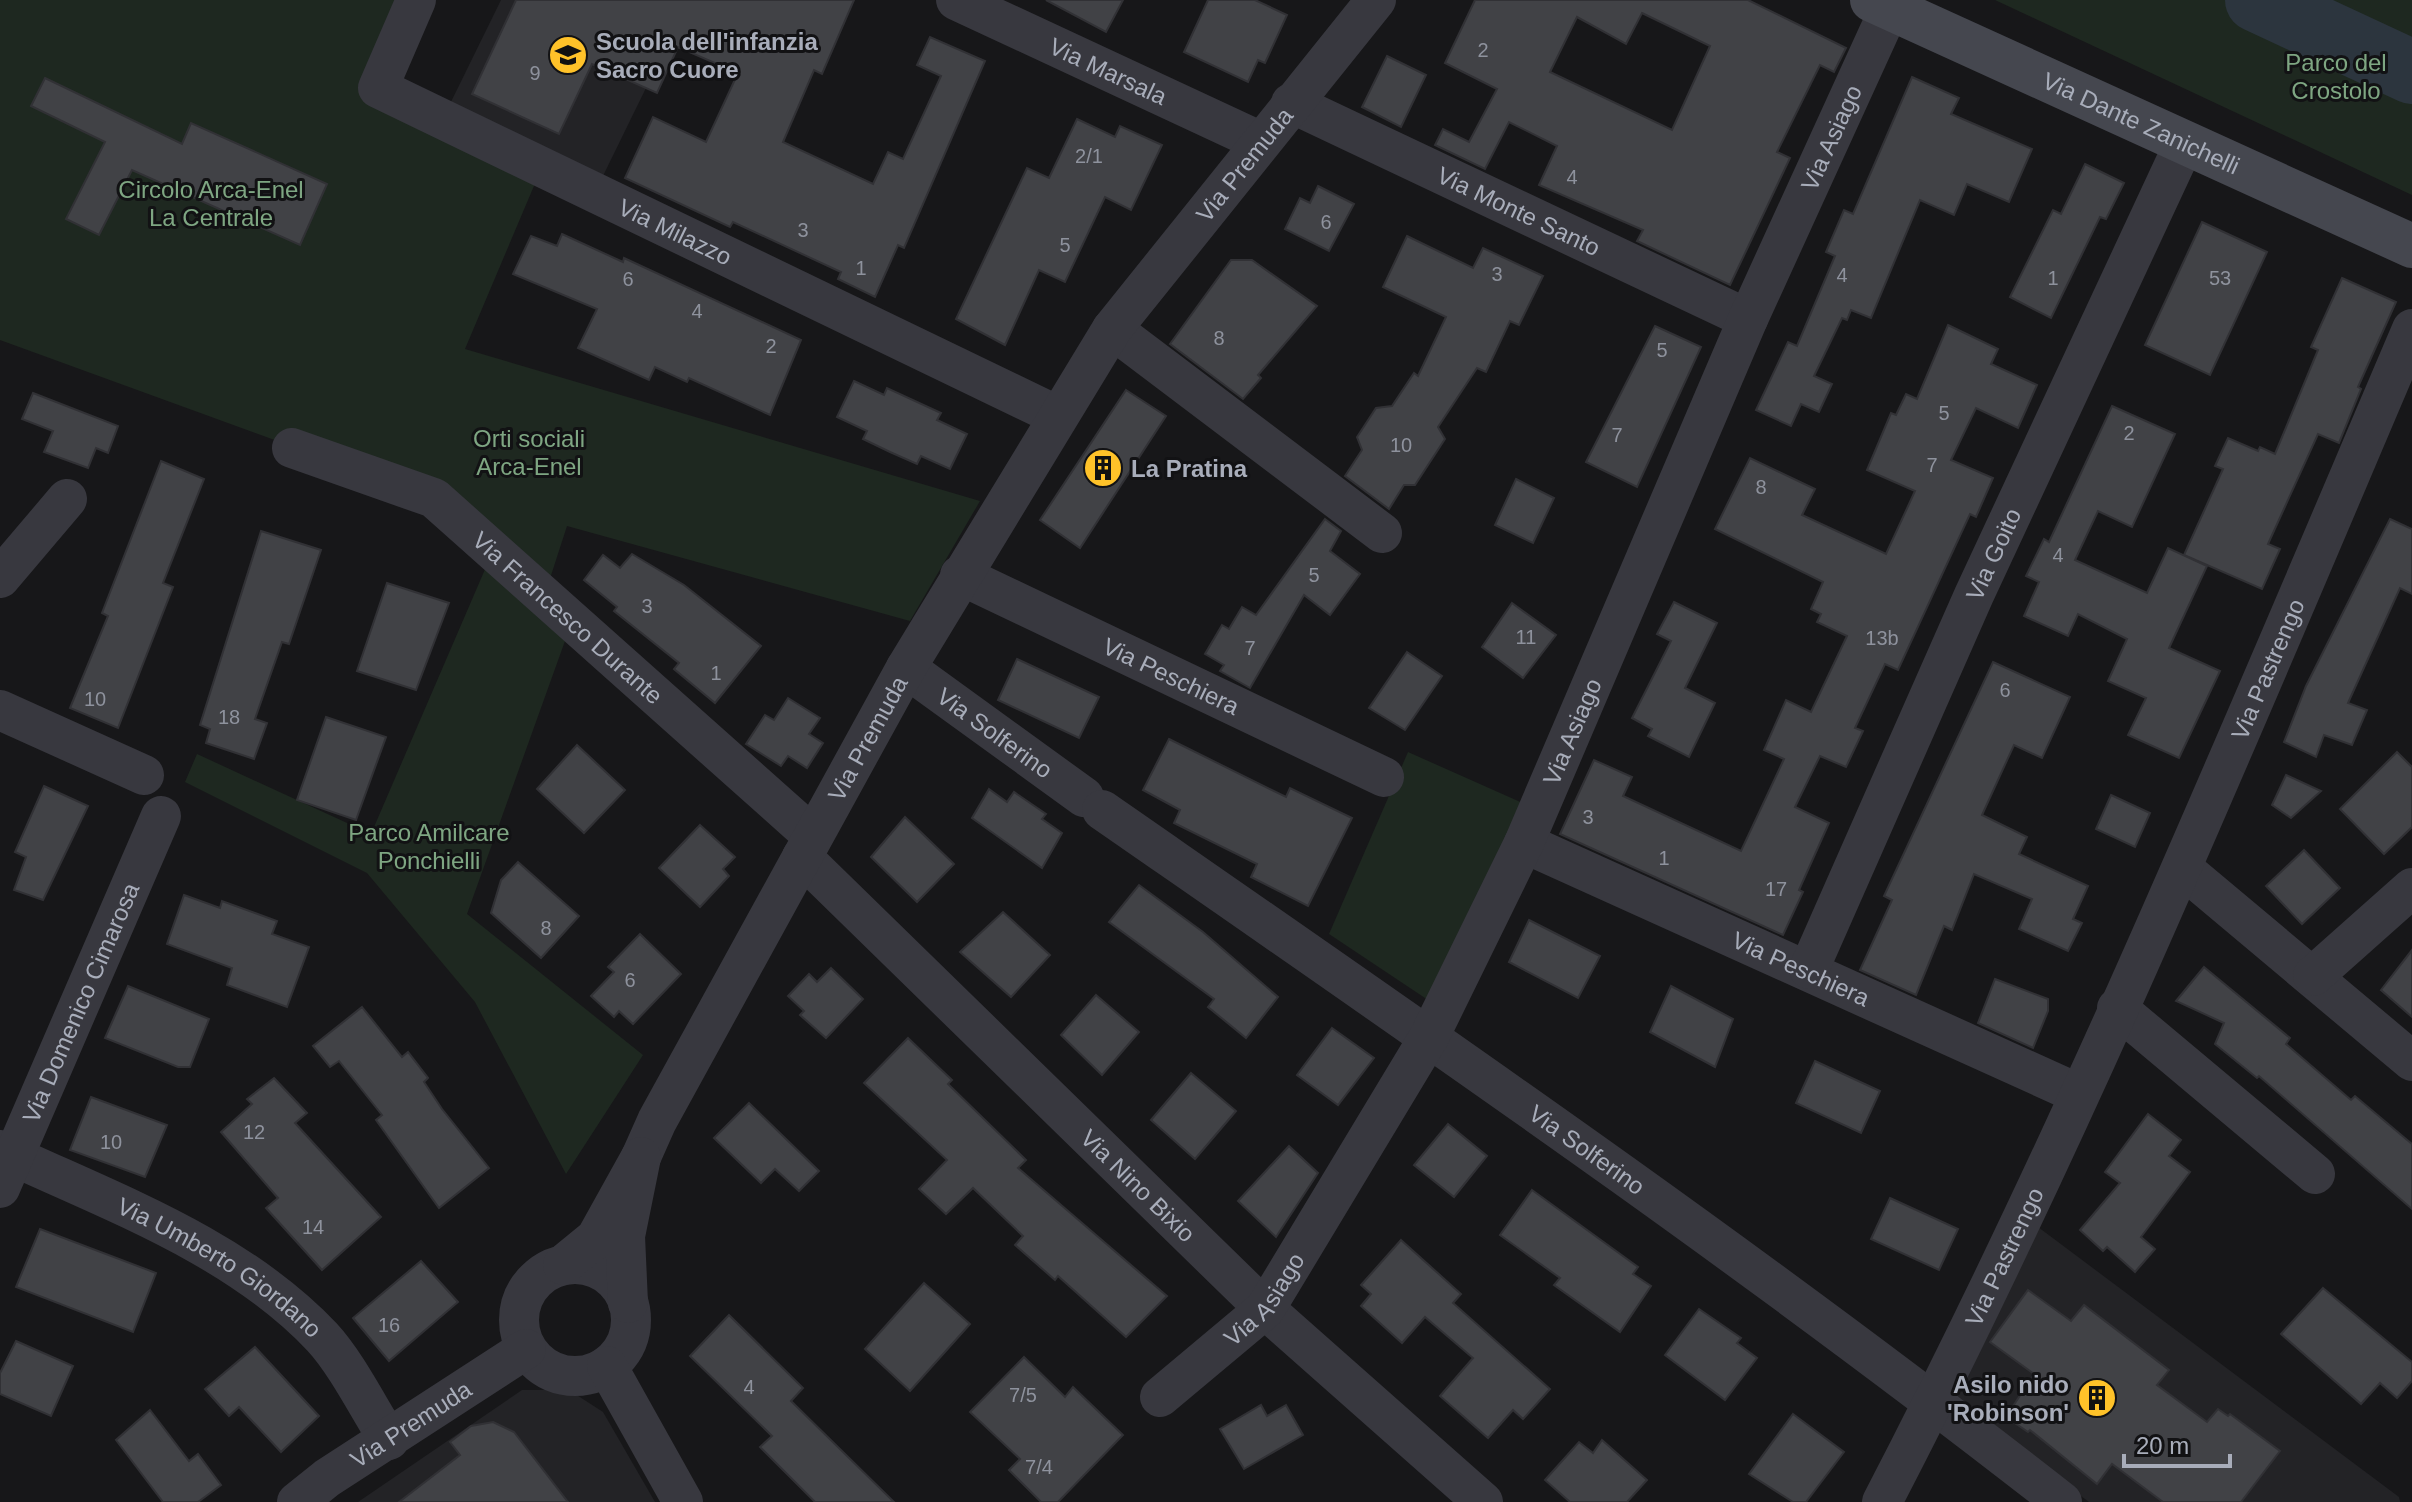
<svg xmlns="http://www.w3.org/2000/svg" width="2412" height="1502" viewBox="0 0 2412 1502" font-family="Helvetica,sans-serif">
<rect width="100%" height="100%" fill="#171719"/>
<g fill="#232326">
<path d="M501,0H689L601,180L447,110Z"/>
<path d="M2030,1221L2399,1497L2400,1502H2089L1947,1396Z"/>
<path d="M522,1390H569L603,1412L655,1502H358Z"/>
</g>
<g fill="#1e2820">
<path d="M0,0H416L378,88L542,167L465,349L980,501L910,621L567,526L544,597L434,498L0,340Z"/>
<path d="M1995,0H2412V195Z"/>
<path d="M486,567L565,641L467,914L643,1055L566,1174L475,1002L367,873L185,782L197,754L371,834Z"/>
<path d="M1408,752L1527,805L1428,1000L1329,934Z"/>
</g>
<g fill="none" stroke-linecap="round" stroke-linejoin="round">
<path stroke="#2c353e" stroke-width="64" d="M2257,0L2412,72"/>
</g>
<g fill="#414246" stroke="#313135" stroke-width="2" fill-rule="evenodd">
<path d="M516,0H854L822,74L814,70L783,142L873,184L888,152L903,159L941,76L917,65L930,37L985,61L904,248L898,245L875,297L838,279L841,272L733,222L730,227L625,178L653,117L706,142L738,73L678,47L657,93L592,64L559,134L472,94Z"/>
<path d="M1046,0H1123L1106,32Z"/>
<path d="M1208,0H1255L1287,15L1265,63L1258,60L1248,82L1184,52Z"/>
<path d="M1475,0H1748L1846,48L1834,72L1820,65L1777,152L1790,158L1730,285L1637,241L1643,230L1539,185L1557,146L1509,122L1485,169L1435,145L1443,129L1469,142L1497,89L1445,63ZM1642,13L1710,46L1672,130L1550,72L1577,17L1626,44Z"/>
<path d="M1387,56L1426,75L1401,127L1362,107Z"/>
<path d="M1912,77L1959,98L1951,114L2032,149L2009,202L1967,184L1954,215L1920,200L1871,318L1851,310L1847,320L1842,318L1814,376L1832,384L1819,412L1801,404L1791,426L1756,410L1788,342L1797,346L1835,256L1826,252L1844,210L1853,214Z"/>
<path d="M45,78L182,144L191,123L327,184L300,245L132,170L99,235L66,219L105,142L31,106Z"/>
<path d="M1077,119L1115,137L1120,126L1162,145L1131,210L1105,197L1065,282L1039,270L1005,345L956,319L1027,168L1049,178Z"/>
<path d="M2085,164L2124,183L2106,219L2100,217L2051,318L2010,297L2053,210L2061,214Z"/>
<path d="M1318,186L1354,204L1329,251L1285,229L1300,198L1310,203Z"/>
<path d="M2202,222L2267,252L2210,375L2145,345Z"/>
<path d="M562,234L623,262L624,258L801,340L770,415L689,378L687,382L655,367L649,380L578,348L597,309L513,274L531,236L557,246Z"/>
<path d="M1407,236L1473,268L1483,248L1543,276L1519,325L1510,321L1486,372L1477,368L1438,427L1445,439L1415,485H1404L1389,509L1345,476L1362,450L1357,437L1376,408L1392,406L1414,373L1418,376L1446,317L1383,287Z"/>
<path d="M1231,260H1252L1317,306L1258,375L1261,378L1243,399L1170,344Z"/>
<path d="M2342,278L2396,302L2358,387L2361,389L2339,443L2318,434L2268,544L2280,549L2262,589L2184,555L2223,469L2215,466L2228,438L2258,451L2260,447L2275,454L2318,350L2311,347Z"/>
<path d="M1948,325L1998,349L1991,364L2037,385L2018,428L1976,408L1951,460L1993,478L1976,517L1970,514L1898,670L1885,664L1855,728L1863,731L1846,767L1820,756L1795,807L1829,823L1799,890L1803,892L1783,935L1560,834L1594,760L1632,777L1623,796L1741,851L1784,759L1764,750L1786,700L1811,712L1847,636L1817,622L1821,614L1811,609L1823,582L1715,529L1750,458L1815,489L1802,515L1886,554L1915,491L1867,470L1891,413L1896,415L1906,394L1917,399Z"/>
<path d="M1655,326L1701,347L1637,487L1586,462Z"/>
<path d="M854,381L884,395L887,388L941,413L937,420L967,434L950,469L921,456L917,464L890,452L863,439L867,431L837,417Z"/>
<path d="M1126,390L1166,416L1080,548L1040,520Z"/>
<path d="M33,393L118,426L108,453L96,448L88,468L44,452L53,431L22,419Z"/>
<path d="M2112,406L2175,434L2132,527L2098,511L2075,560L2147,593L2168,548L2207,566L2169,648L2220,671L2179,758L2128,735L2146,698L2108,681L2127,639L2078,614L2068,636L2024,616L2039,582L2026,576L2044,539L2049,542Z"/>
<path d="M161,461L204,479L163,583L173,587L118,728L70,708L108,616L102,613Z"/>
<path d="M1516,479L1554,498L1533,543L1495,525Z"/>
<path d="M1325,519L1341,531L1330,551L1360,574L1330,615L1304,595L1250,688L1220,671L1224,665L1205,654L1222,625L1229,629L1242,607L1256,615Z"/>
<path d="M2390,519L2412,529V594L2400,588L2348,703L2367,710L2352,745L2324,735L2316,757L2284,742L2306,686Z"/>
<path d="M261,531L321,550L289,644L282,642L255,719L267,723L254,759L206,743L210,729L200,725Z"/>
<path d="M632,554L684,585L761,646L715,703L674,669L679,663L614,611L617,607L584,580L603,555L620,568Z"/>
<path d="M387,583L449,603L416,690L357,671Z"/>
<path d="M1674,602L1717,623L1685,688L1715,703L1689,757L1648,736L1652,729L1632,718L1671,641L1657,634Z"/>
<path d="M1512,603L1556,635L1523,678L1482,647Z"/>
<path d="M1407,652L1442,676L1405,730L1369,708Z"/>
<path d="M1017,659L1099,697L1079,738L998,700Z"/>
<path d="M1993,662L2070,697L2042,758L2014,745L1982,815L2027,837L2019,854L2088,886L2073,919L2082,923L2068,951L2019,929L2032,899L1974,874L1952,930L1944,926L1916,995L1860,970L1892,900L1884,896Z"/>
<path d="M788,698L820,718L809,734L823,743L807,768L788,756L781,766L746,744L765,715L774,720Z"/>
<path d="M326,717L386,737L356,820L297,800Z"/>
<path d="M1169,739L1286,797L1290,788L1352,818L1308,906L1251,877L1257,864L1174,823L1180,810L1143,790Z"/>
<path d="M577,745L625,790L584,833L537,789Z"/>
<path d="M2397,752L2412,767V827L2384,854L2340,809Z"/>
<path d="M2286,775L2321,791L2291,818L2272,805Z"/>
<path d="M44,786L88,806L43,900L14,890L26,857L15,852Z"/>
<path d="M989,789L1007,802L1014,792L1046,814L1042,819L1062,833L1042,868L972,818Z"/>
<path d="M2111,795L2150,813L2135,847L2096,829Z"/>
<path d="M905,817L954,864L917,902L871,857Z"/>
<path d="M700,825L735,857L723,869L729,876L700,907L659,868Z"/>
<path d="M2304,850L2340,888L2302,924L2266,886Z"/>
<path d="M518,862L579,916L541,958L491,913L501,880Z"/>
<path d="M1139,885L1203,932L1278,997L1246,1038L1208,1007L1214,999L1109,922Z"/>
<path d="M184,895L220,908L222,901L277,921L272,934L309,947L287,1007L227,985L232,968L167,944Z"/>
<path d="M1003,912L1050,955L1011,997L960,952Z"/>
<path d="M1529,920L1600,956L1578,998L1509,962Z"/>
<path d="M640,934L681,974L633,1024L619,1011L614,1017L591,996L614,972L608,967Z"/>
<path d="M2412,950V1017L2381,990Z"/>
<path d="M2204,967L2290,1038L2286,1044L2351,1100L2355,1096L2412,1144V1209L2259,1076L2257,1078L2215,1044L2224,1023L2176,1001Z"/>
<path d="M831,968L863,999L826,1038L800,1015L804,1011L788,996L809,974L817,982Z"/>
<path d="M1995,979L2048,999V1011L2033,1048L1978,1023Z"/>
<path d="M128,986L209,1019L190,1067H178L105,1038Z"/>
<path d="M1671,986L1733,1019L1715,1067L1650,1032Z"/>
<path d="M1096,995L1139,1032L1102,1075L1061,1035Z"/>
<path d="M362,1007L402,1057L408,1052L428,1078L424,1082L442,1109L489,1168L439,1208L376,1120L382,1115L339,1061L330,1067L313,1046Z"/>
<path d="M1332,1028L1374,1058L1338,1105L1297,1075Z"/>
<path d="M908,1038L952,1080L948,1084L1026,1160L1018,1168L1167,1296L1126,1337L1058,1276L1055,1280L1015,1245L1023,1236L973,1188L946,1214L919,1189L947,1160L864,1083Z"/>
<path d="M1815,1061L1880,1091L1861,1133L1796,1103Z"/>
<path d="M1191,1073L1236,1111L1195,1159L1151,1120Z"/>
<path d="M274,1078L307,1113L295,1123L381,1217L322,1270L266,1208L278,1198L221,1132L252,1104L247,1099Z"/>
<path d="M91,1097L167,1125L145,1177L70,1150Z"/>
<path d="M749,1103L819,1171L799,1191L775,1169L761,1183L714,1138Z"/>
<path d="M2148,1114L2181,1140L2169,1156L2190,1172L2141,1237L2155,1249L2135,1272L2107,1247L2103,1251L2080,1230L2120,1183L2105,1172Z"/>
<path d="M1448,1124L1487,1156L1454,1197L1414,1165Z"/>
<path d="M1289,1146L1318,1173L1276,1237L1238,1201Z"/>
<path d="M1532,1190L1638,1267L1633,1274L1651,1286L1620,1332L1554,1285L1560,1278L1500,1235Z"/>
<path d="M1890,1198L1958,1229L1939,1270L1871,1239Z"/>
<path d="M40,1229L156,1273L133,1332L16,1287Z"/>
<path d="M1401,1240L1461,1294L1453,1303L1550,1389L1523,1419L1513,1410L1488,1438L1440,1396L1473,1358L1425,1317L1402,1343L1361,1306L1371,1294L1361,1285Z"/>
<path d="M421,1261L458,1302L389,1361L353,1318Z"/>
<path d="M924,1283L970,1324L910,1391L865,1349Z"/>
<path d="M2323,1288L2412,1362V1381L2397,1398L2380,1383L2361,1404L2281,1334Z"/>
<path d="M2028,1290L2071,1321L2084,1305L2169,1370L2157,1385L2207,1422L2218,1409L2228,1416L2230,1414L2280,1451L2241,1502H2163L2112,1464L2097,1484L2030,1430L2028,1432L2006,1417L2034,1374L1990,1342Z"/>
<path d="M1699,1309L1741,1338L1737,1343L1757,1358L1725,1400L1665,1355Z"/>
<path d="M729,1315L803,1388L791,1401L894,1502H815L760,1447L772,1436L690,1356Z"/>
<path d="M16,1341L73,1366L51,1416L0,1394V1373Z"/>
<path d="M255,1347L319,1416L281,1452L239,1407L229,1416L205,1389Z"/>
<path d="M1024,1357L1065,1397L1073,1387L1123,1435L1058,1502H1041L1009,1470L1020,1459L970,1412Z"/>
<path d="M1261,1405L1267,1416L1286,1405L1303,1435L1244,1469L1220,1429Z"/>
<path d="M150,1410L189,1461L198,1454L221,1485L198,1502H163L116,1440Z"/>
<path d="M1793,1414L1844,1452L1806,1502H1793L1749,1474Z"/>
<path d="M493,1422L514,1432L568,1502H399L460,1455L450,1442L471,1426Z"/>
<path d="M1602,1440L1647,1480L1627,1502H1570L1545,1480L1579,1442L1593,1453Z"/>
</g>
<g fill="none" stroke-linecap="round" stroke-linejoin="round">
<g stroke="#38383f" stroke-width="40">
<path id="s1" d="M416,0L378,88L1058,416"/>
<path id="s2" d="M956,0L1259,141"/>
<path id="s3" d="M1291,103L1748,319"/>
<path d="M1112,329L1382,533"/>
<path id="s4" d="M292,448L434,498L813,836"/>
<path id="s5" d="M960,575L1384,777"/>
<path d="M0,578L67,499"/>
<path id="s6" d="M906,668L1084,797"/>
<path d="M0,710L144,775"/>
<path id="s7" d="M1102,810C1426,1035 1752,1259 2062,1502"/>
<path id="s8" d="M1524,843L2079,1094"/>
<path id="s9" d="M802,857L1265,1309L1483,1502"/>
<path d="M2182,868L2412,1061"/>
<path id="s10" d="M1809,969L1974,595L2185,142"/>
<path d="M2313,976L2412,888"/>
<path d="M2117,1008L2315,1174"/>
<path id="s11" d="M0,1150C111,1202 236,1246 322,1337C347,1364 369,1409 389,1440"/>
<path id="s12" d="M641,1157L657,1121L906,668L1112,329L1376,0"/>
<path id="s13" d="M0,1188L161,816"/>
<circle cx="575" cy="1320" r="56"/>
<path d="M563,1265L596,1238L641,1157L625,1236L628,1303"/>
<path d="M607,1366L683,1502"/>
<path id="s14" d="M1160,1397L1265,1309L1429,1037L1524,843L1748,319L1890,8"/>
<path id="s15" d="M297,1502L327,1478L526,1349"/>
<path id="s16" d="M1882,1502C2080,1121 2244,723 2412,329"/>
</g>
<path stroke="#45474f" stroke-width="44" id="s17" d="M1872,0L2412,246"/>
</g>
<defs>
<symbol id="school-disc" viewBox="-11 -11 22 22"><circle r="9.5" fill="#ffc229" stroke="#121214"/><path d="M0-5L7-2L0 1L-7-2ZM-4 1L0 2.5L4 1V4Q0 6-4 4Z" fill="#111"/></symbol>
<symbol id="building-disc" viewBox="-11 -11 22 22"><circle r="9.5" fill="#ffc229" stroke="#121214"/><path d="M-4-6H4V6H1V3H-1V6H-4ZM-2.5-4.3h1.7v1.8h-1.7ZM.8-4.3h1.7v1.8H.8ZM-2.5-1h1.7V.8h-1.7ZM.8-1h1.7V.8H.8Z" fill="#111"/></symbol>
</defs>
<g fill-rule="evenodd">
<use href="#school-disc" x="546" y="33" width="44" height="44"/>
<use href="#building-disc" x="1081" y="446" width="44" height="44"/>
<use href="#building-disc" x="2075" y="1376" width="44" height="44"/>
</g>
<g text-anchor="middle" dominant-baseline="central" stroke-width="6" stroke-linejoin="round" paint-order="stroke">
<g font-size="20" fill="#8e929d">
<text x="1483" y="50">2</text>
<text x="535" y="73">9</text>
<text x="1089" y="156">2/1</text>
<text x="1572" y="177">4</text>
<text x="1326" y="222">6</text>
<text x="803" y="230">3</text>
<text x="1065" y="245">5</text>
<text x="861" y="268">1</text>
<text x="1497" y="274">3</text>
<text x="1842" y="275">4</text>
<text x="2053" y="278">1</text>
<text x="2220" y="278">53</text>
<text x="628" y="279">6</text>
<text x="697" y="311">4</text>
<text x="1219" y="338">8</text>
<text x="771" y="346">2</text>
<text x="1662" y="350">5</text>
<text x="1944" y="413">5</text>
<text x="2129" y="433">2</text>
<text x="1617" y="435">7</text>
<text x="1401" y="445">10</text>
<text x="1932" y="465">7</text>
<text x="1761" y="487">8</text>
<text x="2058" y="555">4</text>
<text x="1314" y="575">5</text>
<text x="647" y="606">3</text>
<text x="1526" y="637">11</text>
<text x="1882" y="638">13b</text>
<text x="1250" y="648">7</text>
<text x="716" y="673">1</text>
<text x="2005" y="690">6</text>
<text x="95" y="699">10</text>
<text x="229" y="717">18</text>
<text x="1588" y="817">3</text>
<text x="1664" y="858">1</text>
<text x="1776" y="889">17</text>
<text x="546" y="928">8</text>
<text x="630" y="980">6</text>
<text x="254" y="1132">12</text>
<text x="111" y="1142">10</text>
<text x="313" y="1227">14</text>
<text x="389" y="1325">16</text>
<text x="749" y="1387">4</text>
<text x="1023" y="1395">7/5</text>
<text x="1039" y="1467">7/4</text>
</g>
<g font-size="24" font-weight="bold" fill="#a8adba" stroke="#121214" text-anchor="start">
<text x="596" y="41">Scuola dell'infanzia<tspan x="596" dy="28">Sacro Cuore</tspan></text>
<text x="1131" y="468">La Pratina</text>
<text x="2069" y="1384" text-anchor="end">Asilo nido<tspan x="2069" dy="28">'Robinson'</tspan></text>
</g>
<g font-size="24" fill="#7ea682" stroke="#121214">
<text x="2336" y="62">Parco del<tspan x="2336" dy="28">Crostolo</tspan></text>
<text x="211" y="189">Circolo Arca-Enel<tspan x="211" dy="28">La Centrale</tspan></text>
<text x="529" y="438">Orti sociali<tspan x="529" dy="28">Arca-Enel</tspan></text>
<text x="429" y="832">Parco Amilcare<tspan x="429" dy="28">Ponchielli</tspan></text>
</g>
<g font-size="24" fill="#a8adba" stroke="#121214">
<text stroke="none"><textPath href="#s2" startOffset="168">Via Marsala</textPath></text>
<text stroke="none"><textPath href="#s17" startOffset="296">Via Dante Zanichelli</textPath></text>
<text stroke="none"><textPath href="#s14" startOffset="1440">Via Asiago</textPath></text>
<text stroke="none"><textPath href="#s12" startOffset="1164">Via Premuda</textPath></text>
<text stroke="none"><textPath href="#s3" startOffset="252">Via Monte Santo</textPath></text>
<text stroke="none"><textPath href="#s1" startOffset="426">Via Milazzo</textPath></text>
<text stroke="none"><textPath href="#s10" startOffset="454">Via Goito</textPath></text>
<text stroke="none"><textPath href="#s4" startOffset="330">Via Francesco Durante</textPath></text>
<text stroke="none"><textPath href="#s16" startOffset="918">Via Pastrengo</textPath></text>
<text stroke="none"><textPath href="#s5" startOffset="234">Via Peschiera</textPath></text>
<text stroke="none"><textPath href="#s14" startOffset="792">Via Asiago</textPath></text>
<text stroke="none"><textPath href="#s6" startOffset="110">Via Solferino</textPath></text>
<text stroke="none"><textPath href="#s12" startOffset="476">Via Premuda</textPath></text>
<text stroke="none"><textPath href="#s8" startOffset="304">Via Peschiera</textPath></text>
<text stroke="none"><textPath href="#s13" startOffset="202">Via Domenico Cimarosa</textPath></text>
<text stroke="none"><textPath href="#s7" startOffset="592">Via Solferino</textPath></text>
<text stroke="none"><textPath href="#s9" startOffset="470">Via Nino Bixio</textPath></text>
<text stroke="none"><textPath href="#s16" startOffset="274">Via Pastrengo</textPath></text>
<text stroke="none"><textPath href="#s11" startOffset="250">Via Umberto Giordano</textPath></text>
<text stroke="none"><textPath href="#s14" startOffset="144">Via Asiago</textPath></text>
<text stroke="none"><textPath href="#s15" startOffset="138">Via Premuda</textPath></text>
</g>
</g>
<path d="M2124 1454v12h106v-12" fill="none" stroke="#a8adba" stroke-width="4"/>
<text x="2136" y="1454" font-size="24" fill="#a8adba" stroke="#121214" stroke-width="6" paint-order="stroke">20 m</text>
</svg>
